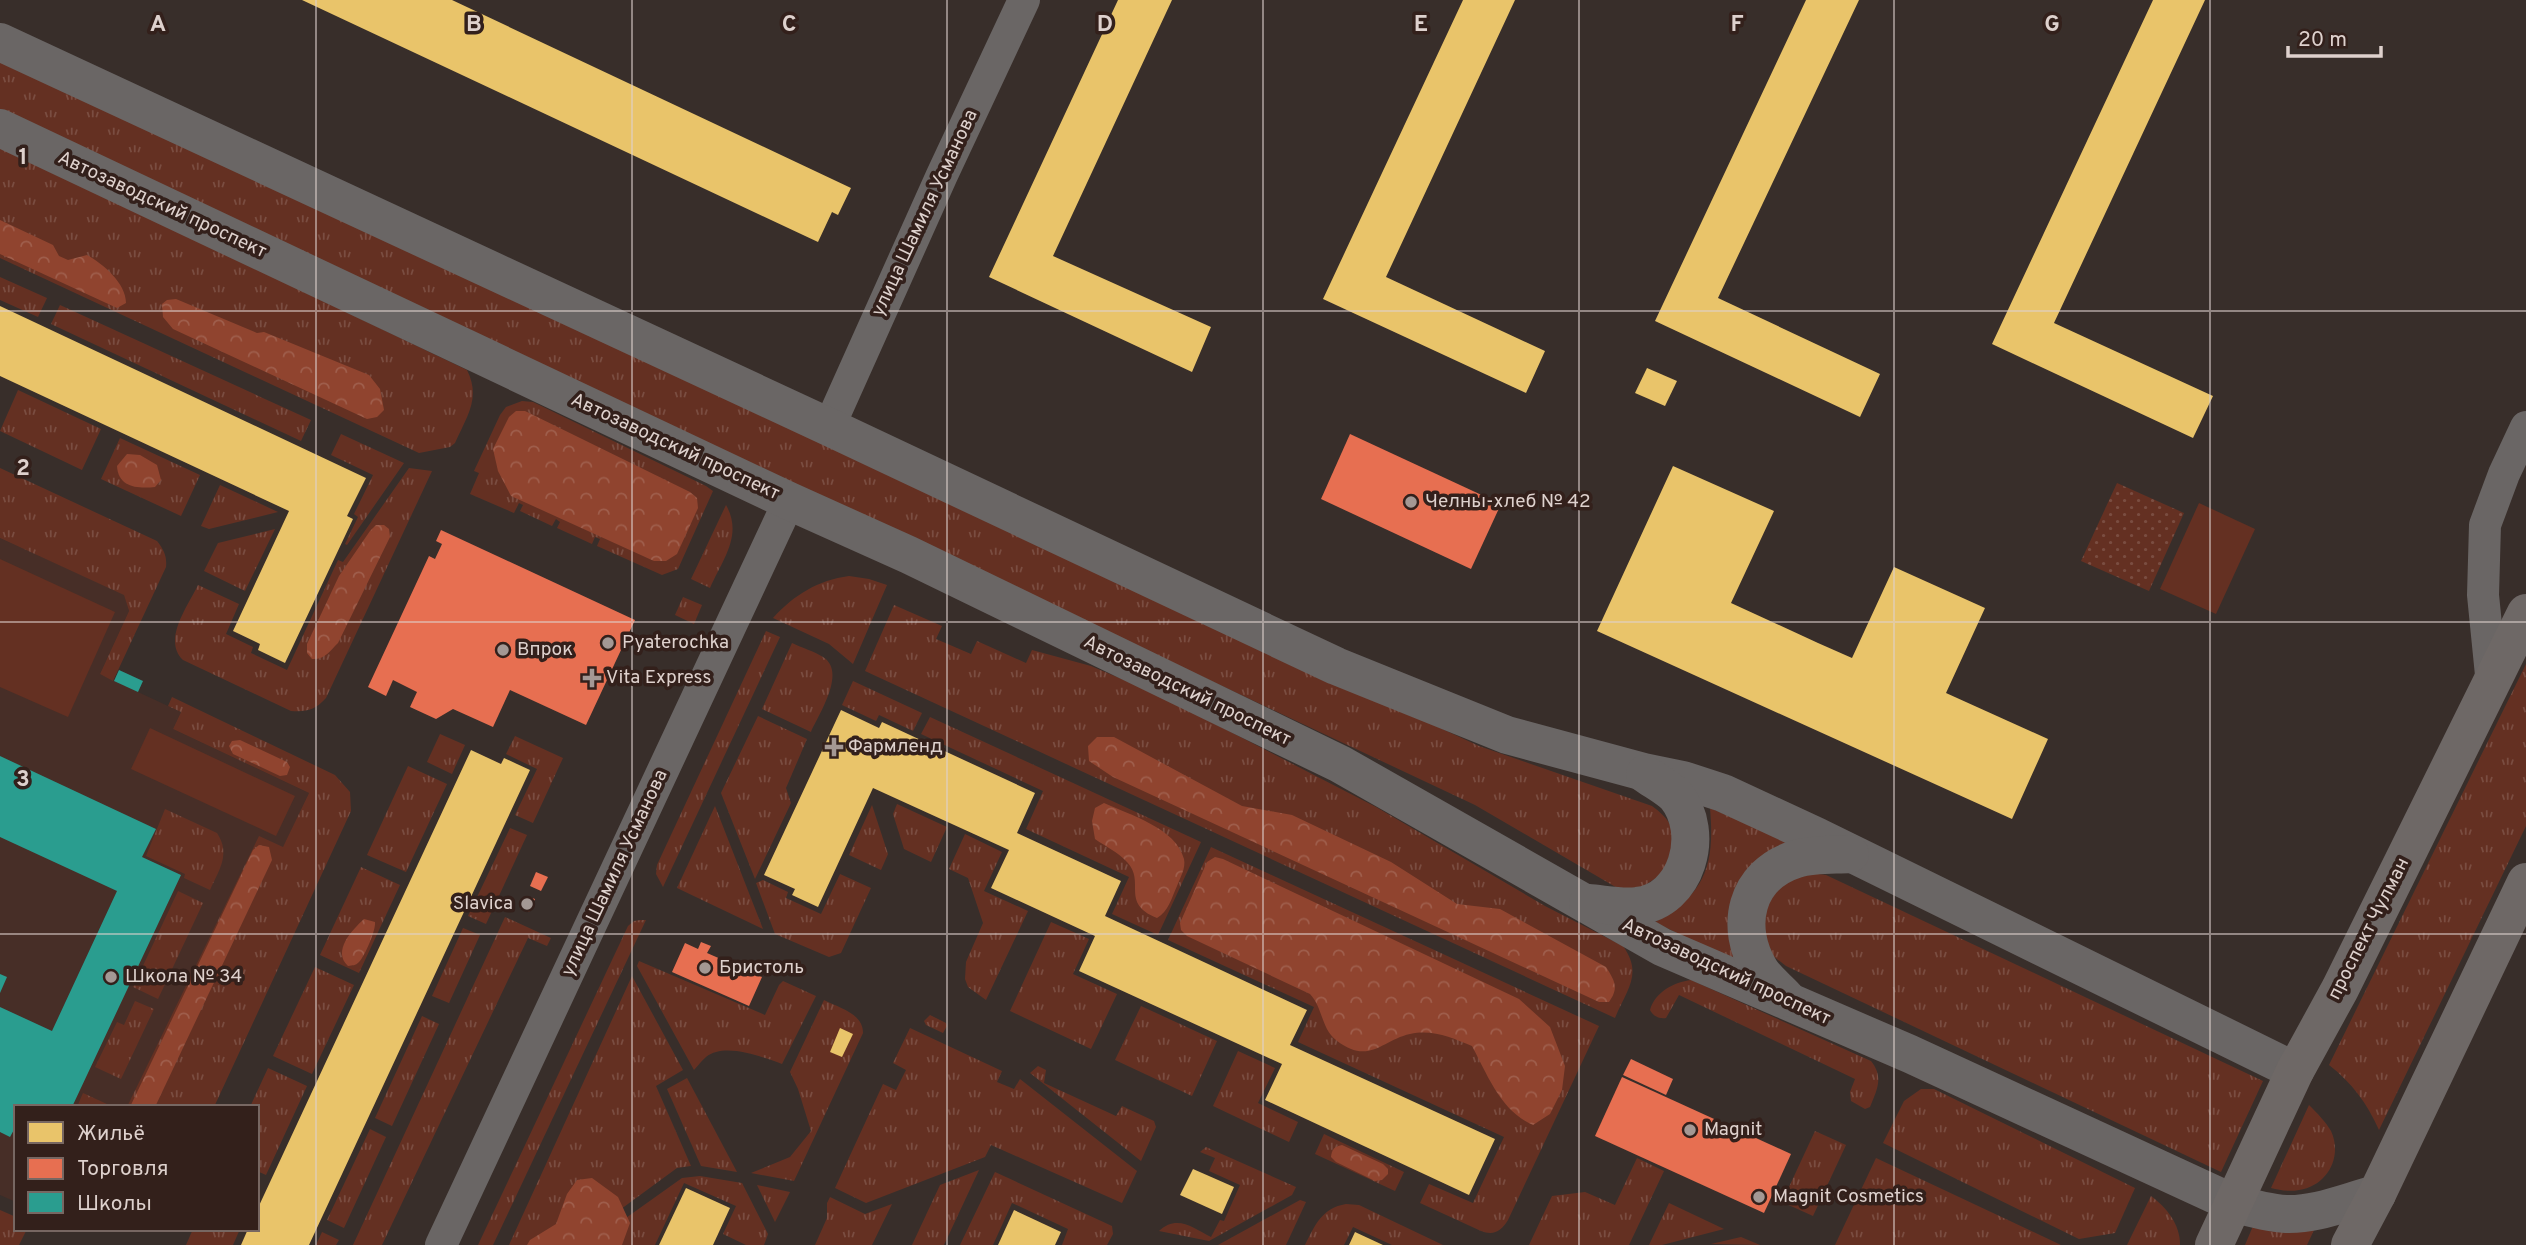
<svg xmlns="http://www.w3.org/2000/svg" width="2526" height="1245" viewBox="0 0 2526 1245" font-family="Overpass,sans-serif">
<defs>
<pattern id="grass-tufts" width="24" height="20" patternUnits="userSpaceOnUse" patternTransform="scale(1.75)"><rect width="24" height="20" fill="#643022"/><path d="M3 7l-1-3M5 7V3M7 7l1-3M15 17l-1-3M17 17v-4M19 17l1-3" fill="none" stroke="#7a4d41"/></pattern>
<pattern id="forest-crowns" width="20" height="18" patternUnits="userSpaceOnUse" patternTransform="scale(1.75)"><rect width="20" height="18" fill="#90442f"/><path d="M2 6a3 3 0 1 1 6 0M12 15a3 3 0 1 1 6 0" fill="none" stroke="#9f5e4c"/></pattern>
<pattern id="park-dots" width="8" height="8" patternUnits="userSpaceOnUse" patternTransform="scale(1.75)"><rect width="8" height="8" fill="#643022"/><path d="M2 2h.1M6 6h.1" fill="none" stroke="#7a4d41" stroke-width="1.8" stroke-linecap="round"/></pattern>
</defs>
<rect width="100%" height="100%" fill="#382e2a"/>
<path fill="#472e27" d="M0,538L124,594L129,611L100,674L114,681L119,670L143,681L138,692L181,712L173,729L309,793L160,1107H16V1202L0,1195Z"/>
<g fill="url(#grass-tufts)">
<path d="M0,61L1479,746L1652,806C1682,828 1673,839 1667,871L1639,889H1619L1475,805L0,111Z"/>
<path d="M0,146L467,370C481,398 467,416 455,443L450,447L419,453L0,258Z"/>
<path d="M0,277L47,298L38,317L0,300Z"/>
<path d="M60,305L311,420L301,441L51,324Z"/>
<path d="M18,390L101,429L82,470L0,431Z"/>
<path d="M522,401L533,402L706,486L713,491L678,569L662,575L597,546L600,539L595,537L592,544L557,528L560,522L556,519L552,526L520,511L523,505L519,503L514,513L470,494L479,473L474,471L500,415L506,407Z"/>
<path d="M341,434L404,463L347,545L345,544L358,517L354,514L373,475L331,455Z"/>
<path d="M120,438L200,475L181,516L101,479Z"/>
<path d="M0,468L157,541C164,550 167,556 166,567L113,681L100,674L129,611L124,595L0,538Z"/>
<path d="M409,468L432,471L326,698C315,710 307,712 291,711L183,660C162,640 188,606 198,585L239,604L226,634L253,647L251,653L287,670L338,560L343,562Z"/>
<path d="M220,485L278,512L209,529L201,526Z"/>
<path d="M726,505C743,535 723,559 710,588L691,579Z"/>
<path d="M275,529L245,591L204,571L218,543Z"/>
<path d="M849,576L869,579L887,585L853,664L829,644L773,618C794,595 818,580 849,576Z"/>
<path d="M683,597L702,605L694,624L675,615Z"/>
<path d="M894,605L942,626L936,639L971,654L977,641L1026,663L1032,650L1091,666L1157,694L1376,807L1545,906L1623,946C1643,974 1627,989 1615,1018L865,671Z"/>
<path d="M766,631L780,637L663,887L656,874L657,865Z"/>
<path d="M792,643C802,648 814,651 823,657C847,672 819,714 811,732L762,709Z"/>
<path d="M2526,664V826L2379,1130C2367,1103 2352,1083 2329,1065Z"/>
<path d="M853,681L922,713L913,731L879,715L876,721L842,705Z"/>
<path d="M172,697L335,775L350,792L351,811L214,1107H127L259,836L283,847L309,793L173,729L181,712L168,706Z"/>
<path d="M758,716L807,739L786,788L791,803L755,879L721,793Z"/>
<path d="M930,717L1201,842L1158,935L1112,914L1129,877L1026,829L1043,791L921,734Z"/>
<path d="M440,734L465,745L452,774L427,762Z"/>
<path d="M515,736L563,758L533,823L515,815L537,769L506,754Z"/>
<path d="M408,766L447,784L406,872L367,855Z"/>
<path d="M897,804L947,827L931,862L904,849L893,814Z"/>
<path d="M872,805L888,854L881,870L849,855Z"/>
<path d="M715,806L763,929L677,888Z"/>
<path d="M1710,808L1791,843L1736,887L1729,907L1728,928L1738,964L1655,922C1706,894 1715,864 1710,808Z"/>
<path d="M165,809L217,833C231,854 219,870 210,890L184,878L185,874L146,856Z"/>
<path d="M510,828L527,835L486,924L468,916Z"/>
<path d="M965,834L1002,852L984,891L1028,911L986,1000L968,987L965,979L966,962L983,923L968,878L949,869Z"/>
<path d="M1211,847L1599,1026L1508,1220C1501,1231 1494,1236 1481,1231L1420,1203L1429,1184L1473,1203L1504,1137L1298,1042L1314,1007L1168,940Z"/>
<path d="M361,867L400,885L359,973L320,955Z"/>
<path d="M1811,873L1826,875L2263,1081L2221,1172L1786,966L1773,956L1763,941L1762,910L1780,884Z"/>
<path d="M840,874L871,888L841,953L829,957L775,934L756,883L763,880L788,892L786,898L821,914Z"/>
<path d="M178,891L203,903L158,999L133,987Z"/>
<path d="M505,917L551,938L547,946L528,938L382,1245H353Z"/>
<path d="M640,920H646L493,1245H478L628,926L634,921Z"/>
<path d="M1051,922L1089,939L1073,974L1117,994L1091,1049L1010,1011Z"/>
<path d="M463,928L480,935L449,1003L432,996Z"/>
<path d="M639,961L765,1015L779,985L783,981L816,996L782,1064C762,1057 725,1042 706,1057C701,1061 698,1066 694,1070L637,966Z"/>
<path d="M315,967L354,985L312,1074L273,1056Z"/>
<path d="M632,976L683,1070L656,1086L691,1166L677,1168L572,1245H509Z"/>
<path d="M1691,980L1871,1061C1884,1077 1877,1090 1870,1107L1865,1109L1851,1101L1850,1092L1855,1079L1679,995L1666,1018C1659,1019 1653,1016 1650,1010C1655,992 1674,982 1691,980Z"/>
<path d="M824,1000C839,1008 863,1013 863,1033L794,1181L751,1173L790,1157L811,1131L798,1089L790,1072Z"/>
<path d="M135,1001L154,1009L121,1079L95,1067L117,1022L124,1025Z"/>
<path d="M1141,1006L1217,1041L1192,1096L1115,1060Z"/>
<path d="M930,1015L946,1023L947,1026L943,1033L926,1025L924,1021Z"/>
<path d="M422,1016L439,1024L392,1126L375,1118Z"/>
<path d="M910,1028L1002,1071L997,1082L1014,1089L1020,1079L1137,1171L1122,1203L991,1145L985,1157L866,1203L835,1188L883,1084L896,1090L906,1070L893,1063Z"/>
<path d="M1238,1051L1275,1068L1258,1103L1298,1122L1289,1142L1213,1106Z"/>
<path d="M1038,1066L1046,1070L1044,1083L1116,1116L1122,1106L1154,1121L1156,1127L1141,1161L1030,1073Z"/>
<path d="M268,1068L307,1086L266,1175L257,1171V1107H250Z"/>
<path d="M687,1078L737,1172L701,1166L667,1089Z"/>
<path d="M1921,1089H1934L2135,1188L2115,1233L2079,1239L1883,1143L1904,1101Z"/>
<path d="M83,1093L109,1105L108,1107H77Z"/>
<path d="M2309,1105C2317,1113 2326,1122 2331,1131C2343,1157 2327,1186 2299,1190C2289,1192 2280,1190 2271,1188Z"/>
<path d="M370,1129L386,1137L344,1228L327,1220Z"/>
<path d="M1815,1131L1846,1145L1813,1216L1782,1202Z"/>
<path d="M1324,1134L1404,1172L1395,1191L1315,1154Z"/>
<path d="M1206,1147L1296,1187L1292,1195L1209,1241L1159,1231C1177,1214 1193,1228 1211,1237L1220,1220L1224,1221L1240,1185L1209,1171L1215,1158L1200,1152Z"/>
<path d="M1637,1158L1664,1171L1629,1245H1529L1552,1196L1585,1192L1615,1205Z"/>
<path d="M1876,1158L2061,1245H1835Z"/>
<path d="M979,1170L944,1245H912L940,1185Z"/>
<path d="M995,1172L1112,1226L1113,1234L1107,1245H1062L1068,1229L1012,1203L993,1245H960Z"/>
<path d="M700,1176L742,1183L768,1234L764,1245H746L723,1234L736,1206L684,1183L655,1245H588L682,1178Z"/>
<path d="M757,1185L790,1192L775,1222Z"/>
<path d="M2151,1196C2167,1208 2180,1224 2180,1245H2127Z"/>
<path d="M830,1197L865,1214L892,1204L872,1245H815L827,1218V1203Z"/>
<path d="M1300,1200L1306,1202L1286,1245H1218Z"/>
<path d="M1669,1203L1724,1229L1662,1245H1649Z"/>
<path d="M1346,1204L1359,1205L1443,1245H1392L1353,1227L1344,1245H1305C1315,1225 1322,1208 1346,1204Z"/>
<path d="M0,1210L16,1217V1229H27L19,1245H0Z"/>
<path d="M2253,1226C2275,1234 2292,1233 2315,1228L2307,1245H2245Z"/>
<path d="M193,1229H240L233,1245H186Z"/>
<path d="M322,1232L339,1240L336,1245H316Z"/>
<path d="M1741,1237L1760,1245L1711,1244Z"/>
</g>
<g fill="url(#forest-crowns)">
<path d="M0,220L53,245L59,256L68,260L87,255C103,264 126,283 126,303L117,308L0,254Z"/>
<path d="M176,299L257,333L264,332L369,375L380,389L384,410L377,417L367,419L173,329L163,317L162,304L167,300Z"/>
<path d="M516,411H525L690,492L697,498L698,508L677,554L666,561H654L511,496L498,471L493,449L509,417Z"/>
<path d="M127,454L140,455L157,465L161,480L155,487C137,489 118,487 117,466Z"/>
<path d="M376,525H384L389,529L390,537L338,643C330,651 324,660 312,659L307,653V644L339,576L370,531Z"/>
<path d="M1097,737H1114L1242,806L1292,815L1391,862L1457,904L1500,909L1606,967C1615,981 1619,988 1609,1002H1599L1113,777L1089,761L1088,746Z"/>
<path d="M240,740L287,762L290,767L287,775L280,776L233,754L229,746L232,741Z"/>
<path d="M1104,803C1130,815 1176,828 1184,859C1186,868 1180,878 1177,886C1172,897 1168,912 1157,918C1120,903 1146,882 1127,862C1119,853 1105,846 1095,839L1092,821L1095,808Z"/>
<path d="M259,845L269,847L272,860L155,1107H130L253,850Z"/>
<path d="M1215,857L1223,859L1519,999L1550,1027L1565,1066L1562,1090L1550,1114L1533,1125C1501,1111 1488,1076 1472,1046C1452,1038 1433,1029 1410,1034C1382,1040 1369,1066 1336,1040C1321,1028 1323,1008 1310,994L1187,936L1181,930L1180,923L1207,862Z"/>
<path d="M364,919L375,922C376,930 365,956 359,962C355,966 353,965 348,966C332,951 352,930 364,919Z"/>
<path d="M1342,1145L1383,1164L1388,1169V1174L1382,1180L1375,1181L1336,1162L1331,1157C1332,1149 1334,1147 1342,1145Z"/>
<path d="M592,1178L618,1197L630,1223L622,1245H527L530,1240L556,1224L567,1194L577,1180Z"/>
</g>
<path fill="url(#park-dots)" d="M2117,483L2184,513L2149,591L2081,561Z"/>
<g fill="#643022">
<path d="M2199,503L2255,529L2216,614L2160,589Z"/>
<path d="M0,559L115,612L68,717L0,687Z"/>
<path d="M150,728L295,796L276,836L131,769Z"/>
</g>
<g fill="#e9c46a">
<path d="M302,0H452L851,188L838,215L832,212L818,242Z"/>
<path d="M1118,0H1172L1053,256L1211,327L1192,372L989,277Z"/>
<path d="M1463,0H1515L1386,277L1545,351L1526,393L1323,299Z"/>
<path d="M1806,0H1859L1718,298L1880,374L1860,417L1655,321Z"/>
<path d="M2153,0H2205L2054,323L2213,396L2193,438L1992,344Z"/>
<path d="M0,306L366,478L347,516L353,519L285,663L258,650L260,644L233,631L289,511L0,376Z"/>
<path d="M1647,368L1677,381L1665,406L1635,393Z"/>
<path d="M1673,466L1774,511L1731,603L1818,643L1852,658L1894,567L1985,608L1946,693L2048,739L2012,819L1597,631Z"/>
<path d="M841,710L879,728L882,722L1035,793L1017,833L1121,881L1105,916L1307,1010L1290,1045L1495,1139L1469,1195L1265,1100L1282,1064L1079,971L1095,936L991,888L1009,850L873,788L818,907L792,895L795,889L764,875Z"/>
<path d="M471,750L501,764L504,758L530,770L309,1245H241L248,1229H257V1210Z"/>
<path d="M840,1028L853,1034L842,1057L830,1052Z"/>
<path d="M1193,1169L1234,1187L1222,1214L1180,1195Z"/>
<path d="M686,1188L730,1208L713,1245H659Z"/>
<path d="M1014,1210L1061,1232L1055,1245H998Z"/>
<path d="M1355,1232L1383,1245H1349Z"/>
</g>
<g fill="#e76f51">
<path d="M1350,434L1501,504L1471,569L1321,499Z"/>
<path d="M441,530L635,620L586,725L510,690L493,727L453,709L436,719L410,707L417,692L393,680L386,696L368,687L429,556L435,559L442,544L436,541Z"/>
<path d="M536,872L548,877L541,891L530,886Z"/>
<path d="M526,896L535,899L529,912L520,908Z"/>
<path d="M701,942L711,946L707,953L762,977L749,1006L672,972L685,943L698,949Z"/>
<path d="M1631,1059L1673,1079L1666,1095L1623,1075Z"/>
<path d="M1622,1077L1791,1154L1764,1213L1595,1136Z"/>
</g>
<g fill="#2a9d8f">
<path d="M119,670L143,681L138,692L114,681Z"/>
<path d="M0,756L156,829L142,857L181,875L72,1107H16V1126L10,1137L0,1132V1007L52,1031L117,891L0,837Z"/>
<path d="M0,974L7,977L0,993Z"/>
</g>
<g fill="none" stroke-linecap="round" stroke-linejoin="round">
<g stroke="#6a6665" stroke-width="32">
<path d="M829,427L942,175L1024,0"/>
<path d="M2492,685L2483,595L2485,525L2504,474L2526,427"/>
<path d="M441,1245L789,501"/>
</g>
<g stroke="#6a6665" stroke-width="38">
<path d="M0,42L829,427L1336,666L1507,735L1644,772L1683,780L1723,793L1818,837L2295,1071"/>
<path d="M0,128L789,501L909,555L1340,764L1662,947L1910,1054L2233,1203C2250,1208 2268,1213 2286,1214C2317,1215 2348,1201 2377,1194"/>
<path d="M1588,903C1603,904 1621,908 1637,906C1687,901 1706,833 1676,796C1668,788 1655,781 1645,774"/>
<path d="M1786,998C1778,989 1766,980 1760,970C1734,927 1745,875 1796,859C1812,854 1833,855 1850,854"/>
</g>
<g stroke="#6e6866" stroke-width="38">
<path d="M2214,1245L2295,1071L2340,989L2526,613"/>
<path d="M2350,1245L2377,1194L2526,882"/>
</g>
</g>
<path fill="none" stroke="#ded1cd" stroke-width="2" stroke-opacity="0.55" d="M316,0V1245M632,0V1245M947,0V1245M1263,0V1245M1579,0V1245M1894,0V1245M2210,0V1245M0,311H2526M0,622H2526M0,934H2526"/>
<g fill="#a49894" stroke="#33201b" stroke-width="2.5">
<circle cx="1411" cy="502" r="7"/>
<circle cx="608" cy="643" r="7"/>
<circle cx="503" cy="650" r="7"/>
<path d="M588.5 667.5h7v7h7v7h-7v7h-7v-7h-7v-7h7z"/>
<path d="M830.5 736.5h7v7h7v7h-7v7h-7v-7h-7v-7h7z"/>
<circle cx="527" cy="904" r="7"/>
<circle cx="705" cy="968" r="7"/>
<circle cx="111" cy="977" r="7"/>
<circle cx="1690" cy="1130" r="7"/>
<circle cx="1759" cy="1197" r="7"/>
</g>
<g text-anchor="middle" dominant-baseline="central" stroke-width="7" stroke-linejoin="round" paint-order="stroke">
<g font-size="19" fill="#ded1cd" stroke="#33201b">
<text transform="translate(162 205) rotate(25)">Автозаводский проспект</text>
<text transform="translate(925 213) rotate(-65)">улица Шамиля Усманова</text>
<text transform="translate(675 447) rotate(25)">Автозаводский проспект</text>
<text transform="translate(1187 691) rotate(26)">Автозаводский проспект</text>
<text transform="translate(615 873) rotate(-65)">улица Шамиля Усманова</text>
<text transform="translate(2369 929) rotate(-63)">проспект Чулман</text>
<text transform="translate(1726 972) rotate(25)">Автозаводский проспект</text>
</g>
<g font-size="19" fill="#ded1cd" stroke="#33201b" text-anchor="start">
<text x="1425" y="502">Челны-хлеб № 42</text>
<text x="622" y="643">Pyaterochka</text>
<text x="517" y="650">Впрок</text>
<text x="606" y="678">Vita Express</text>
<text x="848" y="747">Фармленд</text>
<text x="513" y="904" text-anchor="end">Slavica</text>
<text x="719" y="968">Бристоль</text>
<text x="125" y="977">Школа № 34</text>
<text x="1704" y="1130">Magnit</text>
<text x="1773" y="1197">Magnit Cosmetics</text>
</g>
</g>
<g font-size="23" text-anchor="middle" font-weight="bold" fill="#ded1cd" stroke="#33201b" stroke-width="7" stroke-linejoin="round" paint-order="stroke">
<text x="158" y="31">A</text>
<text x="474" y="31">B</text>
<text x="789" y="31">C</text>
<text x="1105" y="31">D</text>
<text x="1421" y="31">E</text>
<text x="1737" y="31">F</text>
<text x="2052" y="31">G</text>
<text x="23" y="164">1</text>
<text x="23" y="475">2</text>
<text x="23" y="786">3</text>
</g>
<rect x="14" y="1105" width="245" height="126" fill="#33201b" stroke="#776762" stroke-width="2"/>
<rect x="28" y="1122" width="35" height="21" fill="#e9c46a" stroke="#776762" stroke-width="2"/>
<text x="77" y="1140" font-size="21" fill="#ded1cd">Жильё</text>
<rect x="28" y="1158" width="35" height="21" fill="#e76f51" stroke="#776762" stroke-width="2"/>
<text x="77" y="1175" font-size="21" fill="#ded1cd">Торговля</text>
<rect x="28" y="1192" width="35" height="21" fill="#2a9d8f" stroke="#776762" stroke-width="2"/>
<text x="77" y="1210" font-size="21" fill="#ded1cd">Школы</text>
<path d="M2288 46v10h93v-10" fill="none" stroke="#ded1cd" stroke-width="3.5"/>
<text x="2298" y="46" font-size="21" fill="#ded1cd" stroke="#33201b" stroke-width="5" paint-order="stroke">20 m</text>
</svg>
